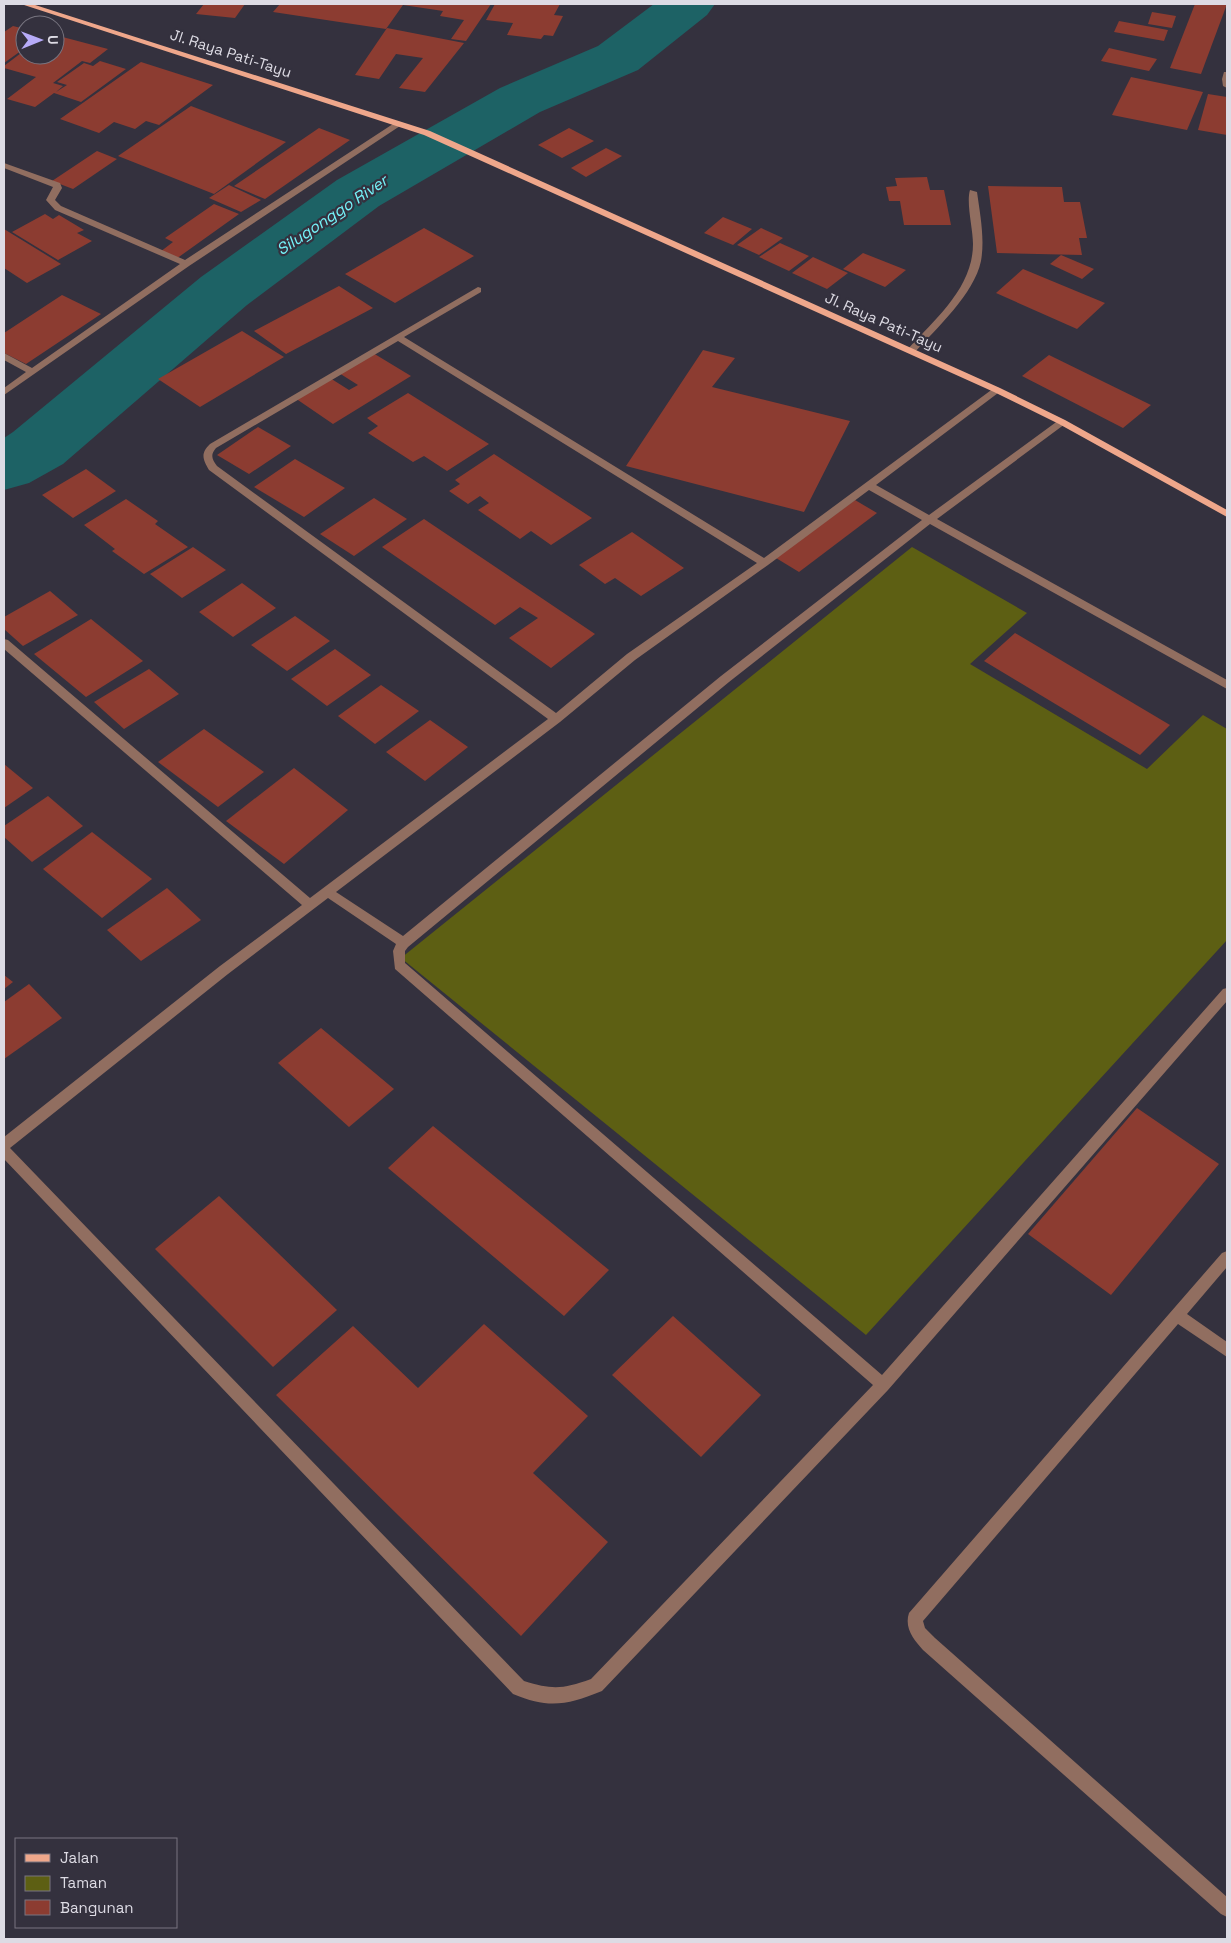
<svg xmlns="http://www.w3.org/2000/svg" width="1231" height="1943" viewBox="0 0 1231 1943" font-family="'Space Grotesk',sans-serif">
<rect width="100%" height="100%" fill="#34313e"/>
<path fill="#5d5f13" d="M912,547L1027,613L970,664L1147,769L1203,715L1227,729V940L866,1335L401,958Z"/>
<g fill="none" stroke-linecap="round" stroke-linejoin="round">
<path fill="#1d6265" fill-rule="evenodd" d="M654,4H715L707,15L638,70L540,112L379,206L247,305L63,464L29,483L4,490V438L13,432L201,277L337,180L500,88L598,46Z"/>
</g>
<g fill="#8c3c31">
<path d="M204,4H245L235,18L196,14Z"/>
<path d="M280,4H491L466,41L451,39L464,20L440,16L443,11L403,5L386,29L273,12Z"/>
<path d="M495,4H560L554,15L563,16L553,36L544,35L541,39L507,35L513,23L486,20Z"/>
<path d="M1195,4H1227L1201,74L1170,68Z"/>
<path d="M1152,12L1176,16L1172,28L1148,24Z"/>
<path d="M1119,21L1168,30L1164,41L1114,32Z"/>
<path d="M13,26L25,29V48L4,63V32Z"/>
<path d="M387,28L464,43L425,92L399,88L423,58L396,54L379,79L355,75Z"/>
<path d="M55,35L108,49L90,63L82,61L53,83L63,86L56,92L67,85L57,82L84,63L93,66L100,61L126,69L81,102L54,93L35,107L7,99L36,77L4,68V66L25,50V55H55Z"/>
<path d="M1109,48L1157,59L1149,71L1101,61Z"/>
<path d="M141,62L213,85L159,125L146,121L135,129L114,122L99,133L60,119Z"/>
<path d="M1131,77L1203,92L1187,130L1112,115Z"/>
<path d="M1208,94L1227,97V135L1198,130Z"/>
<path d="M191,106L286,142L214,194L118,156Z"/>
<path d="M319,128L350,140L265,199L234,186Z"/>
<path d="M569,128L594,141L562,158L538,145Z"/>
<path d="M606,148L622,156L586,177L571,168Z"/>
<path d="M97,151L117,159L73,189L52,181Z"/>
<path d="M927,177L930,190H944L951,225H904L900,201H889L886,187L897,186L895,178Z"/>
<path d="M229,185L261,200L241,212L209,198Z"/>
<path d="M988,186L1062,187L1064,202H1080L1087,238H1079L1082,255L997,253Z"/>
<path d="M214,204L239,214L176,259L160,252L173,242L165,238Z"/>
<path d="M45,214L53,219L59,215L84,230L77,233L92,241L58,260L12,232Z"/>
<path d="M723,217L752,229L733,245L704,233Z"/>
<path d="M424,228L474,256L395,303L345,274Z"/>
<path d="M761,228L783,238L759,255L737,245Z"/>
<path d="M4,229L61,264L27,283L4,268Z"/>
<path d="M780,243L809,256L789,271L759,257Z"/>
<path d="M863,253L906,270L885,287L843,269Z"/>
<path d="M1061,255L1094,269L1082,279L1050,264Z"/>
<path d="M813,257L848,273L827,289L792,273Z"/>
<path d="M1023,269L1105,303L1077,329L996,293Z"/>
<path d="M339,286L373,308L286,354L254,331Z"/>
<path d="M62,295L101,314L26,364L4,353V333Z"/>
<path d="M242,331L284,357L200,407L158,379Z"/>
<path d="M703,350L735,358L712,387L850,421L804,512L626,466Z"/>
<path d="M373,353L411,376L333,424L295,398L330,378L349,390L358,385L339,373Z"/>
<path d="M1049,355L1151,405L1123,428L1022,376Z"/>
<path d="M408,393L489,444L447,471L424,456L413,462L368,433L378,426L367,418Z"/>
<path d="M258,427L291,446L249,474L217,455Z"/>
<path d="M494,454L592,518L551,545L531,531L520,539L478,510L489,503L480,496L468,504L449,491L460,484L455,480Z"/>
<path d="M295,459L345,488L304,517L254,487Z"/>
<path d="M86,469L116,491L73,518L42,495Z"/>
<path d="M374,498L407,519L354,556L320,534Z"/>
<path d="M126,499L158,521L155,524L188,547L144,574L112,551L115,549L84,525Z"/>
<path d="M855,500L877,513L799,572L776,558Z"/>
<path d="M424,519L595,634L551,668L509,638L538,618L520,607L495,625L382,547Z"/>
<path d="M632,532L684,568L641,596L615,578L605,584L579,565Z"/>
<path d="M193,547L226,570L182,598L150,574Z"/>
<path d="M242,583L276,608L233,637L199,612Z"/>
<path d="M50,591L78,615L23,646L4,629V617Z"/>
<path d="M295,616L330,641L287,671L251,645Z"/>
<path d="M91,619L143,661L86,697L34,654Z"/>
<path d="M1015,633L1170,725L1140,755L984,661Z"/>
<path d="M335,649L371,675L327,706L291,679Z"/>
<path d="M149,669L179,694L124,729L94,702Z"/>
<path d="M381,685L419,711L375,744L338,716Z"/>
<path d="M430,720L468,747L425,781L386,752Z"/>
<path d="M204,729L264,772L218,807L158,762Z"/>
<path d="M4,764L33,788L4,808Z"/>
<path d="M294,768L348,810L284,864L226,821Z"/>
<path d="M48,796L83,826L32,862L4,837V826Z"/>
<path d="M92,832L152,879L102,918L43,869Z"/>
<path d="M167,888L201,920L141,961L107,930Z"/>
<path d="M4,975L13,982L4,989Z"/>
<path d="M29,984L62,1018L4,1059V1002Z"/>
<path d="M321,1028L394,1089L349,1127L278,1063Z"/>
<path d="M1137,1108L1219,1164L1111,1295L1028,1234Z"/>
<path d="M433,1126L609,1270L564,1316L388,1168Z"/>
<path d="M219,1196L337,1310L273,1367L155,1249Z"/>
<path d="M673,1316L761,1395L701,1457L612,1375Z"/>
<path d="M484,1324L588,1416L533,1473L608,1542L521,1636L276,1395L353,1326L418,1388Z"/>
</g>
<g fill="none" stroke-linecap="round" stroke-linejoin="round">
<g fill="#916e60" fill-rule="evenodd">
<path d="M1224,72H1227V88L1223,86L1222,79Z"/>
<path d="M396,122L403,124L189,266L4,395V388L26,372L4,360V353L32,368L180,264L55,210L46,200L53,187L4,168V163L60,183L62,188L55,200L61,206L185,260Z"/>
<path d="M970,190L977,192C980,214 985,238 981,261C974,294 937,328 914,353H908V349C935,319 973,288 973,244C973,229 966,203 970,190Z"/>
<path d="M478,287L481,288V292L404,337L764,558L994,388L997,387L1002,390L876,485L929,515L1059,420H1065V424L937,519L1227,680V689L930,524L729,682L408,947L405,951V963L882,1375L1223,989L1227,988V1001L888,1390L602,1691C567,1705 549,1709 513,1694L4,1159V1137L220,966L302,905L4,649V639L8,640L310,898L548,719L209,470C203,459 200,454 210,444ZM398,341L757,563L627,654L556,713L217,466C212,459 210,455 216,448ZM869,490L922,520L721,676L403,936L336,892L560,722L635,660L768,565ZM328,898L396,944L393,951L395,969L873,1385L591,1679C563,1689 553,1690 524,1681L10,1148L228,974Z"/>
<path d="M1227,1251V1267L1187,1314L1227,1342V1357L1178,1324L923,1621L925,1628L935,1638L1227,1897V1917L1221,1914L923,1650C914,1640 904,1628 909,1613L1222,1253Z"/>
</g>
<path fill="#efa78b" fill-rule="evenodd" d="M21,4H32L430,131L1000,388L1065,420L1227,510V517L1059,424L994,392L424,135Z"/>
</g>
<g text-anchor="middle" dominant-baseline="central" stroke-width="4.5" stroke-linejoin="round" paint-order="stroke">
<g font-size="15" fill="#dddbe4" stroke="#34313e">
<text transform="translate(231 53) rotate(18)">Jl. Raya Pati-Tayu</text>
<text transform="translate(884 322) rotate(24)">Jl. Raya Pati-Tayu</text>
</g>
<g font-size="16" font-style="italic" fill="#75f4fa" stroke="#34313e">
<text transform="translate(332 215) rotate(-34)">Silugonggo River</text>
</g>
</g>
<rect width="1231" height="1943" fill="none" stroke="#dddbe4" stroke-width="10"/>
<rect x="15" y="1838" width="162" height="90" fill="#34313e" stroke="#787580"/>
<rect x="25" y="1854" width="25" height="8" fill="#efa78b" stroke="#787580"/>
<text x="60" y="1863" font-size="15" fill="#dddbe4">Jalan</text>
<rect x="25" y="1876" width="25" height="15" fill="#5d5f13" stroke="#787580"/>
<text x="60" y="1888" font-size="15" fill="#dddbe4">Taman</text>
<rect x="25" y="1900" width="25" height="15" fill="#8c3c31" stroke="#787580"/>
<text x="60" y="1913" font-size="15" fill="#dddbe4">Bangunan</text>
<g transform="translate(40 40) rotate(89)"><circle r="24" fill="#34313e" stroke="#787580"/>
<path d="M0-4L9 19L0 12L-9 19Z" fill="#b7abf8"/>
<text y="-8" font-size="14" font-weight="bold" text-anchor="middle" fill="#dddbe4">U</text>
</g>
</svg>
